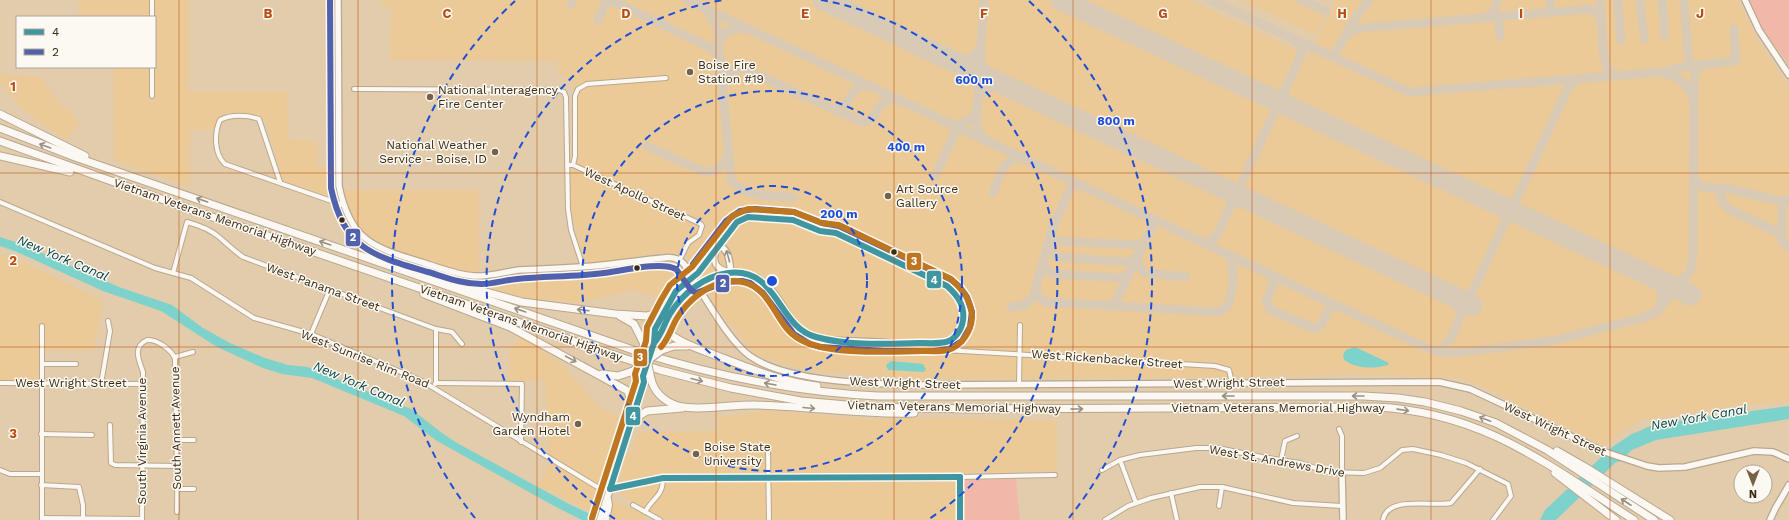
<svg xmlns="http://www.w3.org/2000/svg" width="1789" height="520" viewBox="0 0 1789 520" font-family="'Work Sans',sans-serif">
<rect width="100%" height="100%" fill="#e2ccac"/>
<g fill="#ebca97">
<path d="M79,0H189V92H287L288,140L317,141L318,167L335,168L336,195L331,197L285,181L282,177L266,121L262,116L257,114L226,113L217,118L214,130H190V187L114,160L113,67H155V17H79Z"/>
<path d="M382,0H1190L1309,56L1336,0H1738L1758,41L1789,87V402L1740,405L1640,420L1603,446L1479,385L1456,378L1342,374L1244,377L923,379L803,370L757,355L724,318L687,255L686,251L690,246L702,237L708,225L577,164L573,154V82L558,72V61L390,60L391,8L382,7Z"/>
<path d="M1241,0H1309L1328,9L1316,35Z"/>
<path d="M0,73L5,75L40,77L60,103L72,112L79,123L66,141L21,108L0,82Z"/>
<path d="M575,168L693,222L698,226L697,233L686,242L680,253L676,254L663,253L593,263L587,261L583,255L571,212L570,174V171Z"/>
<path d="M343,190H479V273L461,272L395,251L375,242L359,229L350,214Z"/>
<path d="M0,254L15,258L103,301L94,351L39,350L38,380H0Z"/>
<path d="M658,262L675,264L685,274L659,298L632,290L578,303L525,298L479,285L480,279L524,273H550Z"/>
<path d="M521,337L559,361L600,408L617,416L612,445L615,446L595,513L538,486L549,464L545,380L509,381V351Z"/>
<path d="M766,411L871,419L958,418L1057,421V471L955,473L956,520H667L621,496L619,481L627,452L631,453L638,432L719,431V417Z"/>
<path d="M614,499L645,516L643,520H609Z"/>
</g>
<g fill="#f1b8aa">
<path d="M1750,0H1789V65L1763,29Z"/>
<path d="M1016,479L1020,520H963L962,480Z"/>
</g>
<g fill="#7ed2cc">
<path d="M0,237L22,244L119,287L172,305L203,328L230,343L265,358L288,365L308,367L411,409L442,433L457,443L569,504L603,520H582L556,507L437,441L404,416L312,378L282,374L263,368L217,347L161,311L103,291L17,252L0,246Z"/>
<path d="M1355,347L1389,363L1388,365C1373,369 1357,369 1344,360L1343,355L1346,350Z"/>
<path d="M891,361L923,364L926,369L924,372L888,370L886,365Z"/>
<path d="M1789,406V419L1656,440L1632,450L1619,462H1616L1556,520H1540L1545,510L1611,448L1630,435L1655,424Z"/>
</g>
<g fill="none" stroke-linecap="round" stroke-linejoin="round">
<g stroke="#d9cab6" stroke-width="9">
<path d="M687,0L1427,348L1439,352L1455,353L1551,341L1646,317L1657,311L1690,272L1692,265L1693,251L1694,100C1688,83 1675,74 1658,72"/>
<path d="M1210,0L1409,92L1663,72L1689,66L1684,0"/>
<path d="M1301,0L1326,11"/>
<path d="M1550,0L1551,12"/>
<path d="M1600,0L1601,19"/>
<path d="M1618,0L1621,41"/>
<path d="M1640,0L1644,39"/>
<path d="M1662,0L1665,35"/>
<path d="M571,4L573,0"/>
<path d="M605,5L610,1L615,2L711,48L720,59"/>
<path d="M708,12L717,27L731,179C742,198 774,195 793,198"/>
<path d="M1498,16L1500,36"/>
<path d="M1486,17L1495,11L1497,0"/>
<path d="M598,20L607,0"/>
<path d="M1344,38L1352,30L1361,28L1590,9L1598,14L1601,21C1603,35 1600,72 1617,76"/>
<path d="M719,42C723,31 735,27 746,29"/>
<path d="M1333,57L1358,14L1369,0"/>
<path d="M953,61C965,62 975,59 980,47"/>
<path d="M981,61L986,72L995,81"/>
<path d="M961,65L971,72L978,86"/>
<path d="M1689,66L1736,61L1734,29"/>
<path d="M723,86C726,74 733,68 745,69L862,122C881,120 874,97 897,99"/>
<path d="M1285,91V100L1293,109"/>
<path d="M1266,96H1277L1284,91"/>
<path d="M1694,97C1695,87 1691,69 1702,64"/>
<path d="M978,99C983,86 996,84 1008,87"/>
<path d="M832,109L844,106C852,97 854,83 870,86"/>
<path d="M952,124C963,125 972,120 977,110"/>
<path d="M984,138L978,130L976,123L984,0"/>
<path d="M647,146L704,172C717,173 724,165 728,154"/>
<path d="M935,176L954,135V129L949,123"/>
<path d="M1694,176L1697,183L1704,187L1729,189L1776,200H1789"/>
<path d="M1224,188L1231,197V205"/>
<path d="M1714,188L1720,192L1723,203L1729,209L1779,233L1783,243L1789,247"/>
<path d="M993,193C999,179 1003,158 1021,157"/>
<path d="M1231,205L1240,200L1250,201"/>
<path d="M1499,206L1509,205L1517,198L1568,88L1577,80"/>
<path d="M1782,238V207L1785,201L1789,200"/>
<path d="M1202,242L1210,241L1217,235L1296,66L1302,51L1296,40"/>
<path d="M1048,244L1049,252L1057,257L1128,262L1133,260L1137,256"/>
<path d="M1048,247L1051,243L1058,241L1136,245L1145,242"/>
<path d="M1138,257L1139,266L1145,273L1186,277"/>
<path d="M1044,262L1046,270L1054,274L1121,278L1130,272"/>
<path d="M1269,274L1274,282L1266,302L1271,310L1315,329L1321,325L1329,308L1338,306"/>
<path d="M1652,277C1660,286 1665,294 1660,306"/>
<path d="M1661,281L1673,283L1684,278"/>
<path d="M1036,289L1038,297L1046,302L1217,312C1222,311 1225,309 1228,305C1232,297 1236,262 1229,255"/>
<path d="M1108,306L1116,301L1152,227V222L1148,217"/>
<path d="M1011,307L1025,305L1033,297L1053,227L1070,189L1074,186L1080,185"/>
<path d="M1461,316L1515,201"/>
<path d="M1434,350C1450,351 1456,326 1461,314L1452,295"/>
</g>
<g stroke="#d9cab6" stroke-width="21">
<path d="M823,0L1472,305"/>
<path d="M1061,0L1691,295"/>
</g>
<defs>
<g id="street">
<path d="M152,0V17"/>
<path d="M152,67V96"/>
<path d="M354,89L559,90L564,92L566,97L568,209L571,230L583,267"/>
<path d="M567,165H573L701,224L702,226L699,235L688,243L679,261"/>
<path d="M573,165L575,156V96L578,89L587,84L666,78"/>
<path d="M280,182L259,119C248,115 231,114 220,120C214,133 214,154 225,164L343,205"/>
<path d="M0,202L155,268L191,278L254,318L311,334L422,381L599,488L610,489"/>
<path d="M173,273L187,222C198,225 210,229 219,237C227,244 234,251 243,257L436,329L452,332L462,344"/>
<path d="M311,334L330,289"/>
<path d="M944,350L1215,366L1229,370L1232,383"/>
<path d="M175,357L193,352"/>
<path d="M42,364H76"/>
<path d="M0,383L143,384"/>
<path d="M436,383L522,384L521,442"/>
<path d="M101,384L110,331L108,321"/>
<path d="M435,384L436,383V329"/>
<path d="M1019,385L1020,325"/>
<path d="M110,425L111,463L115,465L177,466"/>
<path d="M1339,429L1342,436V473"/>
<path d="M41,434L92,435"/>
<path d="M178,440H194"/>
<path d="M768,452L769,520"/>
<path d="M1120,460L1136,503"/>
<path d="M1281,460L1285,441L1297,436"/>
<path d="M0,470L10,474H41"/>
<path d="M1102,470L1120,460L1140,455L1196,448H1218L1262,457L1300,463L1328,472L1364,473L1380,468L1402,450L1413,449L1441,455L1466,463L1508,484L1511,496L1493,520"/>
<path d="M960,477L1055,475"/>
<path d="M41,485L79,487L83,505V518"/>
<path d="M177,489H194"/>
<path d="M1171,493L1177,520"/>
<path d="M633,505L660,520"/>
<path d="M1219,506L1222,487"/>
<path d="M645,512C653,497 663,497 663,478"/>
<path d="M42,518L142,519"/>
<path d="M42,520V326"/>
<path d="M142,520L143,372C139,360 132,347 147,340C157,339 172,350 175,359C175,410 178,461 177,512"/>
<path d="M1105,520L1128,506L1151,498L1200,487H1222L1293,503L1342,506"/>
<path d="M1383,520C1387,495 1432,507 1451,503L1480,469"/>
</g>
<g id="secondary">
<path d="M338,0L339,186C350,242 375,248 424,263C440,268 457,275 474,276C489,277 504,272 519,270C544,269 569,268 594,266C617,264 640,260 663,258C670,257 678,258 683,263C689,269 692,277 696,284C709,304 731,343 750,356C788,383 876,384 922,385L1439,382L1470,389L1605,452L1647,466L1659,468L1685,467L1754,451L1773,452L1789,459"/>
<path d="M1745,0L1759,30L1789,75"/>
<path d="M780,216H803L959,288C968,297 970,306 969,319C968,331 964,343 951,347C935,353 906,345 890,343C868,341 845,341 823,340C787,330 790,309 768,286C746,264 711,272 690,291C680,300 672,310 666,322C662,329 661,336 654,343L655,329L668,304L676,291L698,273L732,226C745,214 763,216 780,216Z"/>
<path d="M772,219L793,220L820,231L835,232"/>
<path d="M718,245C730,250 729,261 731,272"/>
<path d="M716,250C712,263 716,269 729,272"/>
<path d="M913,343C925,343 942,346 953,340C965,332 966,311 960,300C956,293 948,287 942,283"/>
<path d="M1342,473L1343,520"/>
<path d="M610,489C630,488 645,479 663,478L960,477V520"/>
<path d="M1770,520L1775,509L1789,485"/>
</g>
<g id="primary">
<path d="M600,520L644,382L643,376C629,387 624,431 622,449"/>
<path d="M606,520L609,505L608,499"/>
</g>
<g id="highway">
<path d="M0,114L85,156"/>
<path d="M0,128L75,157L636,351C715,376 795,392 878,396H1363L1398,398L1425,402L1461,411L1496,423L1547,450L1654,520"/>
<path d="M0,141L192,210L608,353L660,370L731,388L801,401L869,407L972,409L1376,407C1483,412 1548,465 1634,520"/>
<path d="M0,156L70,172"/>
<path d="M456,284L522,302L615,314L647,316L656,313L676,291"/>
<path d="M424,294L510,327L628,391L631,401"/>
<path d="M620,316L634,324L643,342"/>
<path d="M665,323L666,331C681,344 702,350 720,357C752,369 782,382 817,386"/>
<path d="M662,350L674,346H687"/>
<path d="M602,374L618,376L633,371"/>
<path d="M651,379C654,391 663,400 675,405C695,412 734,404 757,405C809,406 861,415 914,413"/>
<path d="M632,420L647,411L682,408"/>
<path d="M1557,451L1585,467L1670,520"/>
<path d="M1555,473L1616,520"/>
</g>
</defs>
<use href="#street" stroke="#b9a88e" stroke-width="6"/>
<use href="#secondary" stroke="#b9a88e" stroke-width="8"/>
<use href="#primary" stroke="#b9a88e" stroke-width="8"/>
<use href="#highway" stroke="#b9a88e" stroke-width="9"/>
<use href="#street" stroke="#fbf7f3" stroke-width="4"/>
<use href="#secondary" stroke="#fbf7f3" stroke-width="5.5"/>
<use href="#primary" stroke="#fbf7f3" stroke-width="6"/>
<use href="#highway" stroke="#fbf7f3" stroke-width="7"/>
<defs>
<path id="secondary-bridge" d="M648,360L654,343"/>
<path id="primary-bridge" d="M643,376L648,362"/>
<g id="highway-bridge">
<path d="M643,342L651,379"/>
<path d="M633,371L662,350"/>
</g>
</defs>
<use href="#secondary-bridge" stroke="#b9a88e" stroke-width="8" stroke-linecap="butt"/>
<use href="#primary-bridge" stroke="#b9a88e" stroke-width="8" stroke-linecap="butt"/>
<use href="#highway-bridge" stroke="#b9a88e" stroke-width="9" stroke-linecap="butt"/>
<use href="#secondary-bridge" stroke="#fbf7f3" stroke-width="5.5"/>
<use href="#primary-bridge" stroke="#fbf7f3" stroke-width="6"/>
<use href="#highway-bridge" stroke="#fbf7f3" stroke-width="7"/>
<defs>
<g id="bus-1">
<path d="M748,217L793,220L820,231L836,233L947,286C957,295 965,305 963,320C962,329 955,340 946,342C937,344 927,343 918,343C885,344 848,346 816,337C777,327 779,267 728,273C704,276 682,294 670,314C664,324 662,334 654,343L655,329L676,291L698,273L737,222Z"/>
<path d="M960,477V520"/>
<path d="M610,489L644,382L643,376L654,343"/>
<path d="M610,489L663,478L960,477"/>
</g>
<path id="bus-2" d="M330,0L331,188C344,249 373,256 428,272C445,277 462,284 481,284C493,284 505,280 517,279C546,276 575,277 604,273C621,271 661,261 676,269L691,290L696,293L726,282L742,281L750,283L763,293L794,334L810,344L820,347L885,351H934L949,349L962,341L970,327L972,312L967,297L959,286L950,279L839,226L822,223L794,212L755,209L740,211L726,221L693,264"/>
<path id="bus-3" d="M592,518L636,381L635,374L646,341L647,327L661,300L670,285L692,267L732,216L748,209L794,212L822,223L839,225L951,279C963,290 972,301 972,318C971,331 962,346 948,350C940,352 929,351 921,351C889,352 829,355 801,340C771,325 774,279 730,281C709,283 688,300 677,318C671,328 669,338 661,347"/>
</defs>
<use href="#bus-1" stroke="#fcf8f2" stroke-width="9"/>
<use href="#bus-2" stroke="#fcf8f2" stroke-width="9"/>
<use href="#bus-3" stroke="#fcf8f2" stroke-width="9"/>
<use href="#bus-1" stroke="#3f96a0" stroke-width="6"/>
<use href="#bus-2" stroke="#5261ac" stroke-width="6"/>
<use href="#bus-3" stroke="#bf7621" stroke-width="6"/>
</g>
<defs><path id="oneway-shaft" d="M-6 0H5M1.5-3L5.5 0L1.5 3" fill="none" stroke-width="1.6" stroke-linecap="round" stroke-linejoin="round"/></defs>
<g stroke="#9a9082">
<use href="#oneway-shaft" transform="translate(45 146) rotate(-160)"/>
<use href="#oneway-shaft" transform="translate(202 200) rotate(-161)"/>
<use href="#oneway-shaft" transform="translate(325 243) rotate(-161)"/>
<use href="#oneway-shaft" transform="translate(728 256) rotate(-105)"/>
<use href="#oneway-shaft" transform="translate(520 310) rotate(-161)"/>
<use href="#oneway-shaft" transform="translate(583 310) rotate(-173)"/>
<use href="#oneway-shaft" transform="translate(571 359) rotate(28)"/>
<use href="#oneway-shaft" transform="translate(697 380) rotate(14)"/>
<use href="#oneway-shaft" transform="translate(770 384) rotate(-170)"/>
<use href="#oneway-shaft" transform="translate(1228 396) rotate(180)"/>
<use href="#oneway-shaft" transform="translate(1358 396) rotate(-180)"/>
<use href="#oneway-shaft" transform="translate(809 408) rotate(5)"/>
<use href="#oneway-shaft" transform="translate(1077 409)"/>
<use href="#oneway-shaft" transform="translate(1403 410) rotate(8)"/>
<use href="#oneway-shaft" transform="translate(1485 419) rotate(-159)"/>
<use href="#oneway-shaft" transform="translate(1626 502) rotate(-147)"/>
</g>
<path fill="none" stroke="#bc4d0e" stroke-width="1" stroke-opacity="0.55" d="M179,0V520M358,0V520M537,0V520M716,0V520M894,0V520M1073,0V520M1252,0V520M1431,0V520M1610,0V520M0,173H1789M0,347H1789"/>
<g fill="none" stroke="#1d4ed8" stroke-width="2" stroke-dasharray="7 5">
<circle cx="772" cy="281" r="95"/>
<circle cx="772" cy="281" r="190"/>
<path d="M615 519A285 285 0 0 1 723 0M821 0A285 285 0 0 1 929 519"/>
<path d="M475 518A380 380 0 0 1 515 1M1029 1A380 380 0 0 1 1069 518"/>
</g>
<g fill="#746348" stroke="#fcf8f2" stroke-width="1.5">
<circle cx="690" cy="72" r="4"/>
<circle cx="430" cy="97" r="4"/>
<circle cx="495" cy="152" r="4"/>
<circle cx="888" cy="196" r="4"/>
<circle cx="578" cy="424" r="4"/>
<circle cx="696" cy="454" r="4"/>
</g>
<g fill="#392a12" stroke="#fcf8f2" stroke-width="1.5">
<circle cx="342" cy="220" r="3.5"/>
<circle cx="894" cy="252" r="3.5"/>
<circle cx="637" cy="268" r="3.5"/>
</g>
<g text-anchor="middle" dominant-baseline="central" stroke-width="3" stroke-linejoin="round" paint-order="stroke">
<g font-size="12" fill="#392a12" stroke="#fcf8f2" text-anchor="start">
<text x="698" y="65">Boise Fire<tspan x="698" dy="14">Station #19</tspan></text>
<text x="438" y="90">National Interagency<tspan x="438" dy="14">Fire Center</tspan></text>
<text x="487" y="145" text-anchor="end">National Weather<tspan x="487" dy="14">Service - Boise, ID</tspan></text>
<text x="896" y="189">Art Source<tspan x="896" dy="14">Gallery</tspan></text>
<text x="570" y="417" text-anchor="end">Wyndham<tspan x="570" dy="14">Garden Hotel</tspan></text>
<text x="704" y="447">Boise State<tspan x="704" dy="14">University</tspan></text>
</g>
<g font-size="12" fill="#392a12" stroke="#fcf8f2">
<text transform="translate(635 194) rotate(25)">West Apollo Street</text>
<text transform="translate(215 217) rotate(19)">Vietnam Veterans Memorial Highway</text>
<text transform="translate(323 287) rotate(20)">West Panama Street</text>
<text transform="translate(521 323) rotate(19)">Vietnam Veterans Memorial Highway</text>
<text transform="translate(365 359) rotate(22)">West Sunrise Rim Road</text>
<text transform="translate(1107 359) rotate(4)">West Rickenbacker Street</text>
<text x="71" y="383">West Wright Street</text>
<text transform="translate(905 383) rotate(2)">West Wright Street</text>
<text transform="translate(1229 383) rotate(-1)">West Wright Street</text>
<text transform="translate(954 407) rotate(1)">Vietnam Veterans Memorial Highway</text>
<text x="1278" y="408">Vietnam Veterans Memorial Highway</text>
<text transform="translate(176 428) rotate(-91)">South Annett Avenue</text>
<text transform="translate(1555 429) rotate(25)">West Wright Street</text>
<text transform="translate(142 441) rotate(-90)">South Virginia Avenue</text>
<text transform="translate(1277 461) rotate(10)">West St. Andrews Drive</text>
</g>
<g font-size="13" font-style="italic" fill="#074446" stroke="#fcf8f2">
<text transform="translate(63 258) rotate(23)">New York Canal</text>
<text transform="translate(359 384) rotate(23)">New York Canal</text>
<text transform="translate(1699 417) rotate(-10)">New York Canal</text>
</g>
</g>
<g font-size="13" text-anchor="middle" font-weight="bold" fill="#bc4d0e" stroke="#fcf8f2" stroke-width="3" stroke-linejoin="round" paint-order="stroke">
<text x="268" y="18">B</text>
<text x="447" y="18">C</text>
<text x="626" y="18">D</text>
<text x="805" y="18">E</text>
<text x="984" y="18">F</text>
<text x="1163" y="18">G</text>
<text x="1342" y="18">H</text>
<text x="1521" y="18">I</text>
<text x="1700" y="18">J</text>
<text x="13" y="91">1</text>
<text x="13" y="265">2</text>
<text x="13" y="438">3</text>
</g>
<circle cx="772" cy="281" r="6" fill="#1d4ed8" stroke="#fcf8f2" stroke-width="2"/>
<g font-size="12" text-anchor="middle" font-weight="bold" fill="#1d4ed8" stroke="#fcf8f2" stroke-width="3" stroke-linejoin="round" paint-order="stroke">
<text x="974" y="84">600 m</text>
<text x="1116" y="125">800 m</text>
<text x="906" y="151">400 m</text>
<text x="839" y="218">200 m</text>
</g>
<g stroke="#fcf8f2" stroke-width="1.5">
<rect x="345" y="228" width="16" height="19" rx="4" fill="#5261ac"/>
<rect x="906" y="252" width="16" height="19" rx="4" fill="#bf7621"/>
<rect x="926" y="270" width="16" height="19" rx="4" fill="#3f96a0"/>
<rect x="715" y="274" width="15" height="19" rx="4" fill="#5261ac"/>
<rect x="633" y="348" width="15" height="19" rx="4" fill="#bf7621"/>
<rect x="625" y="406" width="16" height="20" rx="4" fill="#3f96a0"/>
</g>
<g font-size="11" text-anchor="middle" font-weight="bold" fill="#fff">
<text x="353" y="241">2</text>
<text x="914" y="265">3</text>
<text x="934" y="284">4</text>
<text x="723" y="287">2</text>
<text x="640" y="361">3</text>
<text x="633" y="420">4</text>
</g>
<rect x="16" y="16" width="140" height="52" fill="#fcf8f2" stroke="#aea698"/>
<rect x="24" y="29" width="20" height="6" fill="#3f96a0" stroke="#aea698"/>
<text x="52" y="36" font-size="12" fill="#392a12">4</text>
<rect x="24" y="49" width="20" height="6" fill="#5261ac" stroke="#aea698"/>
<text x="52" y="56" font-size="12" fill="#392a12">2</text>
<g transform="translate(1753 484) rotate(180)"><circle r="19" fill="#fcf8f2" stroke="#aea698"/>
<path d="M0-3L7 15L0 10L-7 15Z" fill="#746348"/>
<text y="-6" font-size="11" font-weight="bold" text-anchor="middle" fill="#392a12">N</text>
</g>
</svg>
